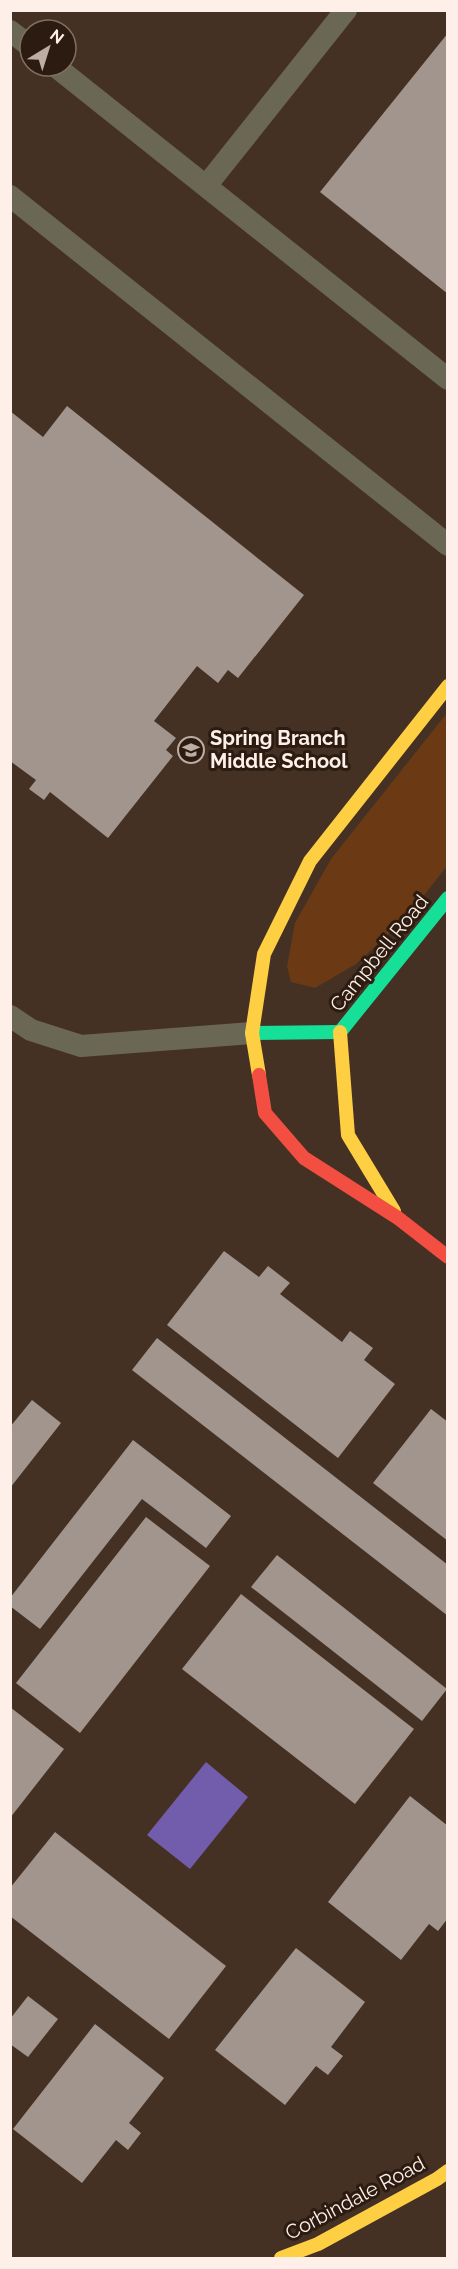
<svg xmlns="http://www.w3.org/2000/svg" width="458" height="2269" viewBox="0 0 458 2269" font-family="Raleway,sans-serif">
<rect width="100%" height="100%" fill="#443124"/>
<path fill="#6b3a14" d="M447,713V866L407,917L356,964L315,988L291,982L287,966L295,923L331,859Z"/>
<path fill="#725cac" d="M206,1762L248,1797L190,1869L147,1835Z"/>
<g fill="#a2958d">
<path d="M448,33V294L320,192Z"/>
<path d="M67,406L304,595L238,678L228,670L218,683L197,666L154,721L176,738L166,750L173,756L108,838L50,792L44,800L29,789L36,780L10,761V411L43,437Z"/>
<path d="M224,1251L259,1277L268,1266L290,1283L280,1294L342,1342L350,1331L373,1348L364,1360L395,1384L338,1458L167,1325Z"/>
<path d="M157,1338L448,1565V1616L132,1370Z"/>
<path d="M32,1400L61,1423L10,1488V1427Z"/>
<path d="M431,1409L448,1422V1541L373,1483Z"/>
<path d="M133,1440L231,1516L206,1548L142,1499L40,1629L10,1606V1598Z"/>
<path d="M146,1517L210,1566L80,1733L16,1683Z"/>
<path d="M277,1555L447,1689L422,1721L251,1587Z"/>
<path d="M241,1594L414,1729L355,1804L182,1669Z"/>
<path d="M10,1707L64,1749L10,1818Z"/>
<path d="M410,1796L448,1826V1918L438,1931L429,1924L401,1960L328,1902Z"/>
<path d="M55,1832L226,1966L169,2039L10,1916V1888Z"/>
<path d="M296,1948L365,2002L331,2047L343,2056L328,2075L316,2066L285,2105L215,2050Z"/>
<path d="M28,1996L58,2019L28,2057L10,2044V2019Z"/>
<path d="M95,2024L164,2078L129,2123L141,2133L128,2150L116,2140L82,2183L13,2129Z"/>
</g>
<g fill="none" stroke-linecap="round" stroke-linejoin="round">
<g stroke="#6a6854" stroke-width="22">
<path d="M10,31L30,46"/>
<path d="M55,66L448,379"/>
<path d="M206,186L346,10"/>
<path d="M10,196L448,545"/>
<path d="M10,1016L31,1030L81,1046L252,1033"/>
</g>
<g stroke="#16e098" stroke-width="14">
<path d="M340,1032L448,898"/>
<path d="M252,1033L340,1032"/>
</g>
<g stroke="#ffcf43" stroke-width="14">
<path d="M340,1032L348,1135L394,1211"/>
<path d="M259,1075L252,1033L264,954L310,861L448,686"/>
<path d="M281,2258L318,2244L437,2179L448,2171"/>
</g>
<path stroke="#f24e42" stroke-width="14" d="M259,1075L265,1113L304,1158L398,1218L448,1257"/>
</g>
<defs>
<symbol id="school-ring" viewBox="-11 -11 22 22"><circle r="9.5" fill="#2b1b11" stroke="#bdada3" stroke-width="1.5"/><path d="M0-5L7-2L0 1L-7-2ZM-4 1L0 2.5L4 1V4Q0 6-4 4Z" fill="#bdada3"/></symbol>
</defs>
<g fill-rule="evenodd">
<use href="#school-ring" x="176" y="735" width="30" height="30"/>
</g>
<g text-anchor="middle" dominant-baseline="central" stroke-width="6" stroke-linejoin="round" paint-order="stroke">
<g font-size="20" font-weight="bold" fill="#fef0e8" stroke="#2b1b11" text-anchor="start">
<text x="210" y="738">Spring Branch<tspan x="210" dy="23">Middle School</tspan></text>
</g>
<g font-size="20" fill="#fef0e8" stroke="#2b1b11">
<text transform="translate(379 953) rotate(-51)">Campbell Road</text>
<text transform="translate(355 2198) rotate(-28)">Corbindale Road</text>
</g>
</g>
<rect width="458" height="2269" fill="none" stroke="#fef0e8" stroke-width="24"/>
<g transform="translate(48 48) rotate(38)"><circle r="28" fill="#2b1b11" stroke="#7f7067" stroke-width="1.5"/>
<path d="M0-4.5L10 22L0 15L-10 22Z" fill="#bdada3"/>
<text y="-9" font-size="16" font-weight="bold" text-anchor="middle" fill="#fef0e8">N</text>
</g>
</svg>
